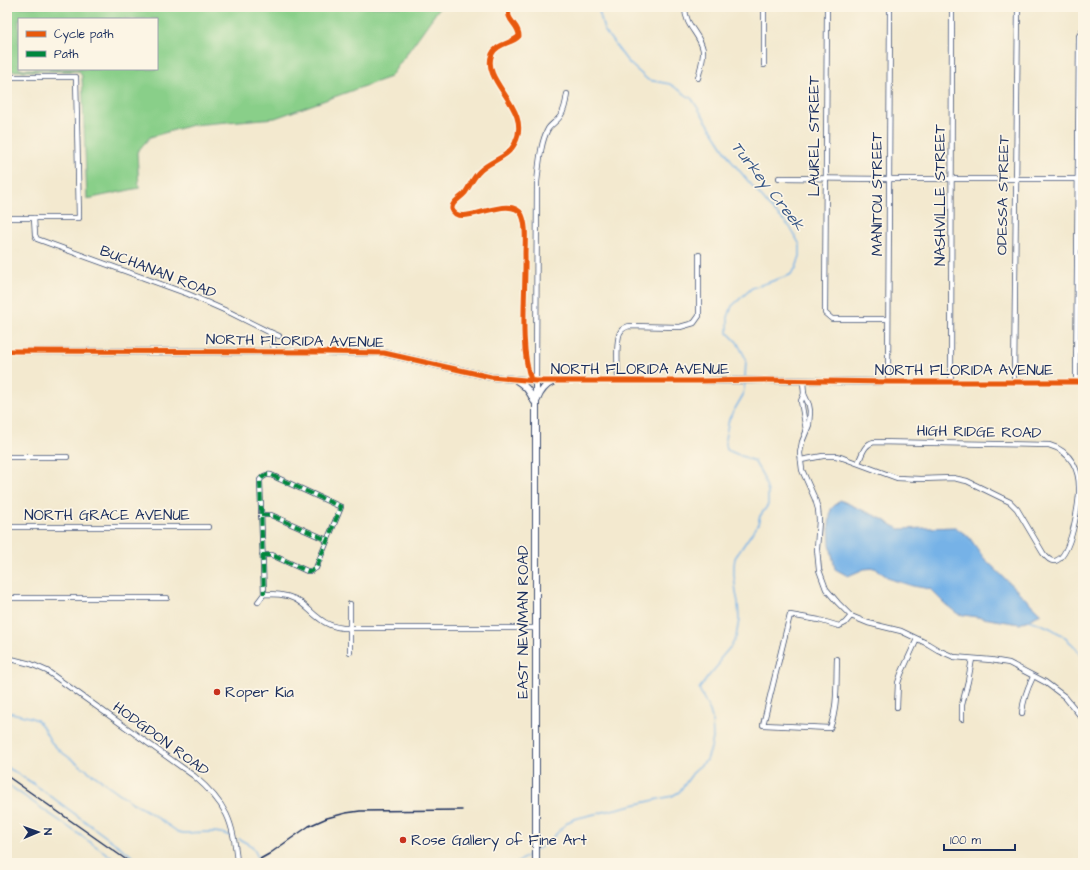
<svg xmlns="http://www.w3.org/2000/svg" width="1090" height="870" viewBox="0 0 1090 870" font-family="'Architects Daughter',sans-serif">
<rect width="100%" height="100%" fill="#fcf5e5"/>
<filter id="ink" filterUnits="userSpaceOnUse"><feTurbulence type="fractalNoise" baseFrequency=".025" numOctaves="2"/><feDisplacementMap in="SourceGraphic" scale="8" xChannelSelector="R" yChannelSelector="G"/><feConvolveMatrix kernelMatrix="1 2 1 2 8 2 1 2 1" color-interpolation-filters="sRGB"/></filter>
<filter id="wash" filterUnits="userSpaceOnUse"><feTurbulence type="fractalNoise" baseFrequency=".012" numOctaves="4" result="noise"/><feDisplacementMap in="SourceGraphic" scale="16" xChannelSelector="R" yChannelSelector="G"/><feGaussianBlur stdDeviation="0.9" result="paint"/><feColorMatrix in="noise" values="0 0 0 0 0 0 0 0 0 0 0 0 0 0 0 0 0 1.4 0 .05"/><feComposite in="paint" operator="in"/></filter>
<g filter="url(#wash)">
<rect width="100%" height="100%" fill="#f3e9cf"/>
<path fill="#89cf89" stroke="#527f74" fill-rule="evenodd" d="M7,7H440L390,77L275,118L192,125L150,137L137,152L139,188L87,199L82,76L79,71H7ZM19,19H157V69H19Z"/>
<path fill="#76b2e7" stroke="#4870a2" d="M840,500L880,518L899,529L955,527L969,537L983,557L1041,614L1020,624L958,614L945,604L930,589L913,586L890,579L875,568L864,569L848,576L835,569L830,545L829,525L831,509Z"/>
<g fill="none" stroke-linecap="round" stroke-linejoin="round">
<g stroke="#76b2e7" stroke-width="1.5">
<path d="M598,7L604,30L628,62L648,80L670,84L692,99L733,163L770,207L790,227L800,245V256L796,268L790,275L752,288L732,306L728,317V333L737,342L746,359L745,378"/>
<path d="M1028,620C1044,624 1059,631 1071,643C1076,647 1079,653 1083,658"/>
<path d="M7,712L29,717L37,720L42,726L51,742L60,751L133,803L149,812L178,832L183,833C198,833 216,829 230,836"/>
<path d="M7,767L34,784L139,861"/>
<path d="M7,784L120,863"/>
<path d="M239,839L252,846L258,857"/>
<path d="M538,849L547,843L568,822L574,819L624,807L672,796L679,792L695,770L707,760L711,748L713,738L712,718L710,711L699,689L708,677L719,664L720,659L732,645L736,637L739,620L738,602L736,593L734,575V565L735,558L758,524L760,516L768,505V492L763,476L754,461L727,450L725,439L729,419L743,395L745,382"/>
<path d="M517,863L534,851"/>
</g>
</g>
</g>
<g filter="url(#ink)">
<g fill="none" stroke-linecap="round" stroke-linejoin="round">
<defs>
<g id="minor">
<path d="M685,7C685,27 700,33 703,50C704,57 700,70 698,78"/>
<path d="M764,7V65"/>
<path d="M827,7L825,313L832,319H888"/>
<path d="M7,77H76L79,218H7"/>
<path d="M779,178L889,179H1083"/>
<path d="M34,218L35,235L37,239L188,294L231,313L269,332L273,340L274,352"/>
<path d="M270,332L279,336"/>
<path d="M536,381L537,182C539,167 540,143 548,129C551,124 558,121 561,115C565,109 566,101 567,94"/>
<path d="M618,381C618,370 615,338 621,331C623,328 626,327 629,326L680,327L694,323L699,316V255"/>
<path d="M803,381L804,394L809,405L810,411L809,425L802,442L800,453L802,470L815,499L818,509L819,520L817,549L819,570L826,589L838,603L851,616L868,623L901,631L928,644L938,650L954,657L991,660L1009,663L1045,682L1065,697L1083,719"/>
<path d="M888,382L890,7"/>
<path d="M951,382L952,7"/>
<path d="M1014,382L1018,7"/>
<path d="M1076,382L1079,36L1083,29"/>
<path d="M804,394L801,401L806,430"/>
<path d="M7,457H67"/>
<path d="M801,460L823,456H836L843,458L897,478L920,479L953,478L967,481L1010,502L1017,509L1043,553C1046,557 1050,562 1055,561C1071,558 1080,501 1079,487C1079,479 1077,470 1073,463C1067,453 1060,448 1049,445L874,442C864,444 862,455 858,463"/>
<path d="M261,515H271L327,540"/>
<path d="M7,527H208"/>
<path d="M262,555H272L307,571H311L316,568L341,507L271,475C266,474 263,476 260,480L264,594"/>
<path d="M7,598H167"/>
<path d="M258,602L264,594C274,594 285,594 295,599C305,604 311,613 320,619C327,625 335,627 343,628H536"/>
<path d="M350,604V652"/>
<path d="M7,658L31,664L47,671L194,776C226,803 234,822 237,863"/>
<path d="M837,659C836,682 838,707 830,728L763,725L790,615L819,620L839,626L845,623L851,616"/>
<path d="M897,707L898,683L901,674L917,639"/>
<path d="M1022,713C1023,700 1027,689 1033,677"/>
<path d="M962,719V705L968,681L972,659"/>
</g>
<g id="tertiary">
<path d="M7,351L324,352L384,353L491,377L536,381H700L765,380L888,382H1083"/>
<path d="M516,380C525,385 530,391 534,401"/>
<path d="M536,381V863"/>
<path d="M537,400C540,391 545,385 554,381"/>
</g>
</defs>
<use href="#minor" stroke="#3b4b6f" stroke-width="6"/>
<use href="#tertiary" stroke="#3b4b6f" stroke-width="8"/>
<use href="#minor" stroke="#fff" stroke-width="4.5"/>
<use href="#tertiary" stroke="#fff" stroke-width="6"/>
<g stroke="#1b2f5e" stroke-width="1.5">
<path d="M7,776L131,863"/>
<path d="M253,863L269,854L309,826L327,818L346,813L360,811L462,810"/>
</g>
<g stroke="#00873e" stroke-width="4" stroke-dasharray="8 4" stroke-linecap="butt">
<path d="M261,515H271L327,540"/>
<path d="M262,555H272L307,571H311L316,568L341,507L271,475C266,474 263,476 260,480L264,594"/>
</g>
<defs>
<g id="cycleway">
<path d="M510,7C504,21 519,23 519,36C512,44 497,43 492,54C480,82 533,108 515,143C508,158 491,160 480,171C473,177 470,186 465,193C461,198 451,202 452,209C458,230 510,192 522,215C527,226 525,242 525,254C526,292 519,345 531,380"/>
<path d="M7,351L324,352L384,353L491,377L536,381H700L765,380L888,382H1083"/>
</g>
</defs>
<use href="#cycleway" stroke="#fcf5e5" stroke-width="8"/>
<use href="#cycleway" stroke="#e8590c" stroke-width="5"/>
</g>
</g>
<g fill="#c8321e" stroke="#fcf5e5" stroke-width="1.5">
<circle cx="217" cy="692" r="4"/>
<circle cx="403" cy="840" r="4"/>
</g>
<g text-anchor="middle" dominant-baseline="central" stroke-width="3.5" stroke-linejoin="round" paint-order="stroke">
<g font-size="15" fill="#1b2f5e" stroke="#fcf5e5">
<text transform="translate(814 136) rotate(-90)">LAUREL STREET</text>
<text transform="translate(877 194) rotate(-90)">MANITOU STREET</text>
<text transform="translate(940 195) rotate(-90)">NASHVILLE STREET</text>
<text transform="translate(1003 195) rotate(-89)">ODESSA STREET</text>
<text transform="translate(158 272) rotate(21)">BUCHANAN ROAD</text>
<text transform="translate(295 341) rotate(1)">NORTH FLORIDA AVENUE</text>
<text x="640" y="369">NORTH FLORIDA AVENUE</text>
<text x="964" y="370">NORTH FLORIDA AVENUE</text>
<text transform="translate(979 432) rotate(1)">HIGH RIDGE ROAD</text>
<text x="107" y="515">NORTH GRACE AVENUE</text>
<text transform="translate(523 622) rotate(-90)">EAST NEWMAN ROAD</text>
<text transform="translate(161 739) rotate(36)">HODGDON ROAD</text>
</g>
<g font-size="15" fill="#1b2f5e" stroke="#fcf5e5" text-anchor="start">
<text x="225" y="692">Roper Kia</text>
<text x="411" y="840">Rose Gallery of Fine Art</text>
</g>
<g font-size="16" font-style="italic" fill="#365687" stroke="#fcf5e5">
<text transform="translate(768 186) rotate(52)">Turkey Creek</text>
</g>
</g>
<rect width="1090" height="870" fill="none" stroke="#fcf5e5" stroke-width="24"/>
<rect x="18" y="18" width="140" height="52" fill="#fcf5e5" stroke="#a2a6af"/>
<rect x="26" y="31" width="20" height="6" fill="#e8590c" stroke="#a2a6af"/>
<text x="54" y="38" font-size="12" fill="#1b2f5e">Cycle path</text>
<rect x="26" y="51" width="20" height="6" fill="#00873e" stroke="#a2a6af"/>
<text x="54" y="58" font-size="12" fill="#1b2f5e">Path</text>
<g transform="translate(38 832) rotate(88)" stroke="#fcf5e5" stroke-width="3" paint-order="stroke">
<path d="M0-3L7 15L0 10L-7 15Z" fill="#1b2f5e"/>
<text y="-6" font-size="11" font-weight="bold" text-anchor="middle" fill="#1b2f5e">N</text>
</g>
<path d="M944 844v6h71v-6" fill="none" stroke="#1b2f5e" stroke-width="2"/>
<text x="950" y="844" font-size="12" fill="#1b2f5e" stroke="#fcf5e5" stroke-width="3" paint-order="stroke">100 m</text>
</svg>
